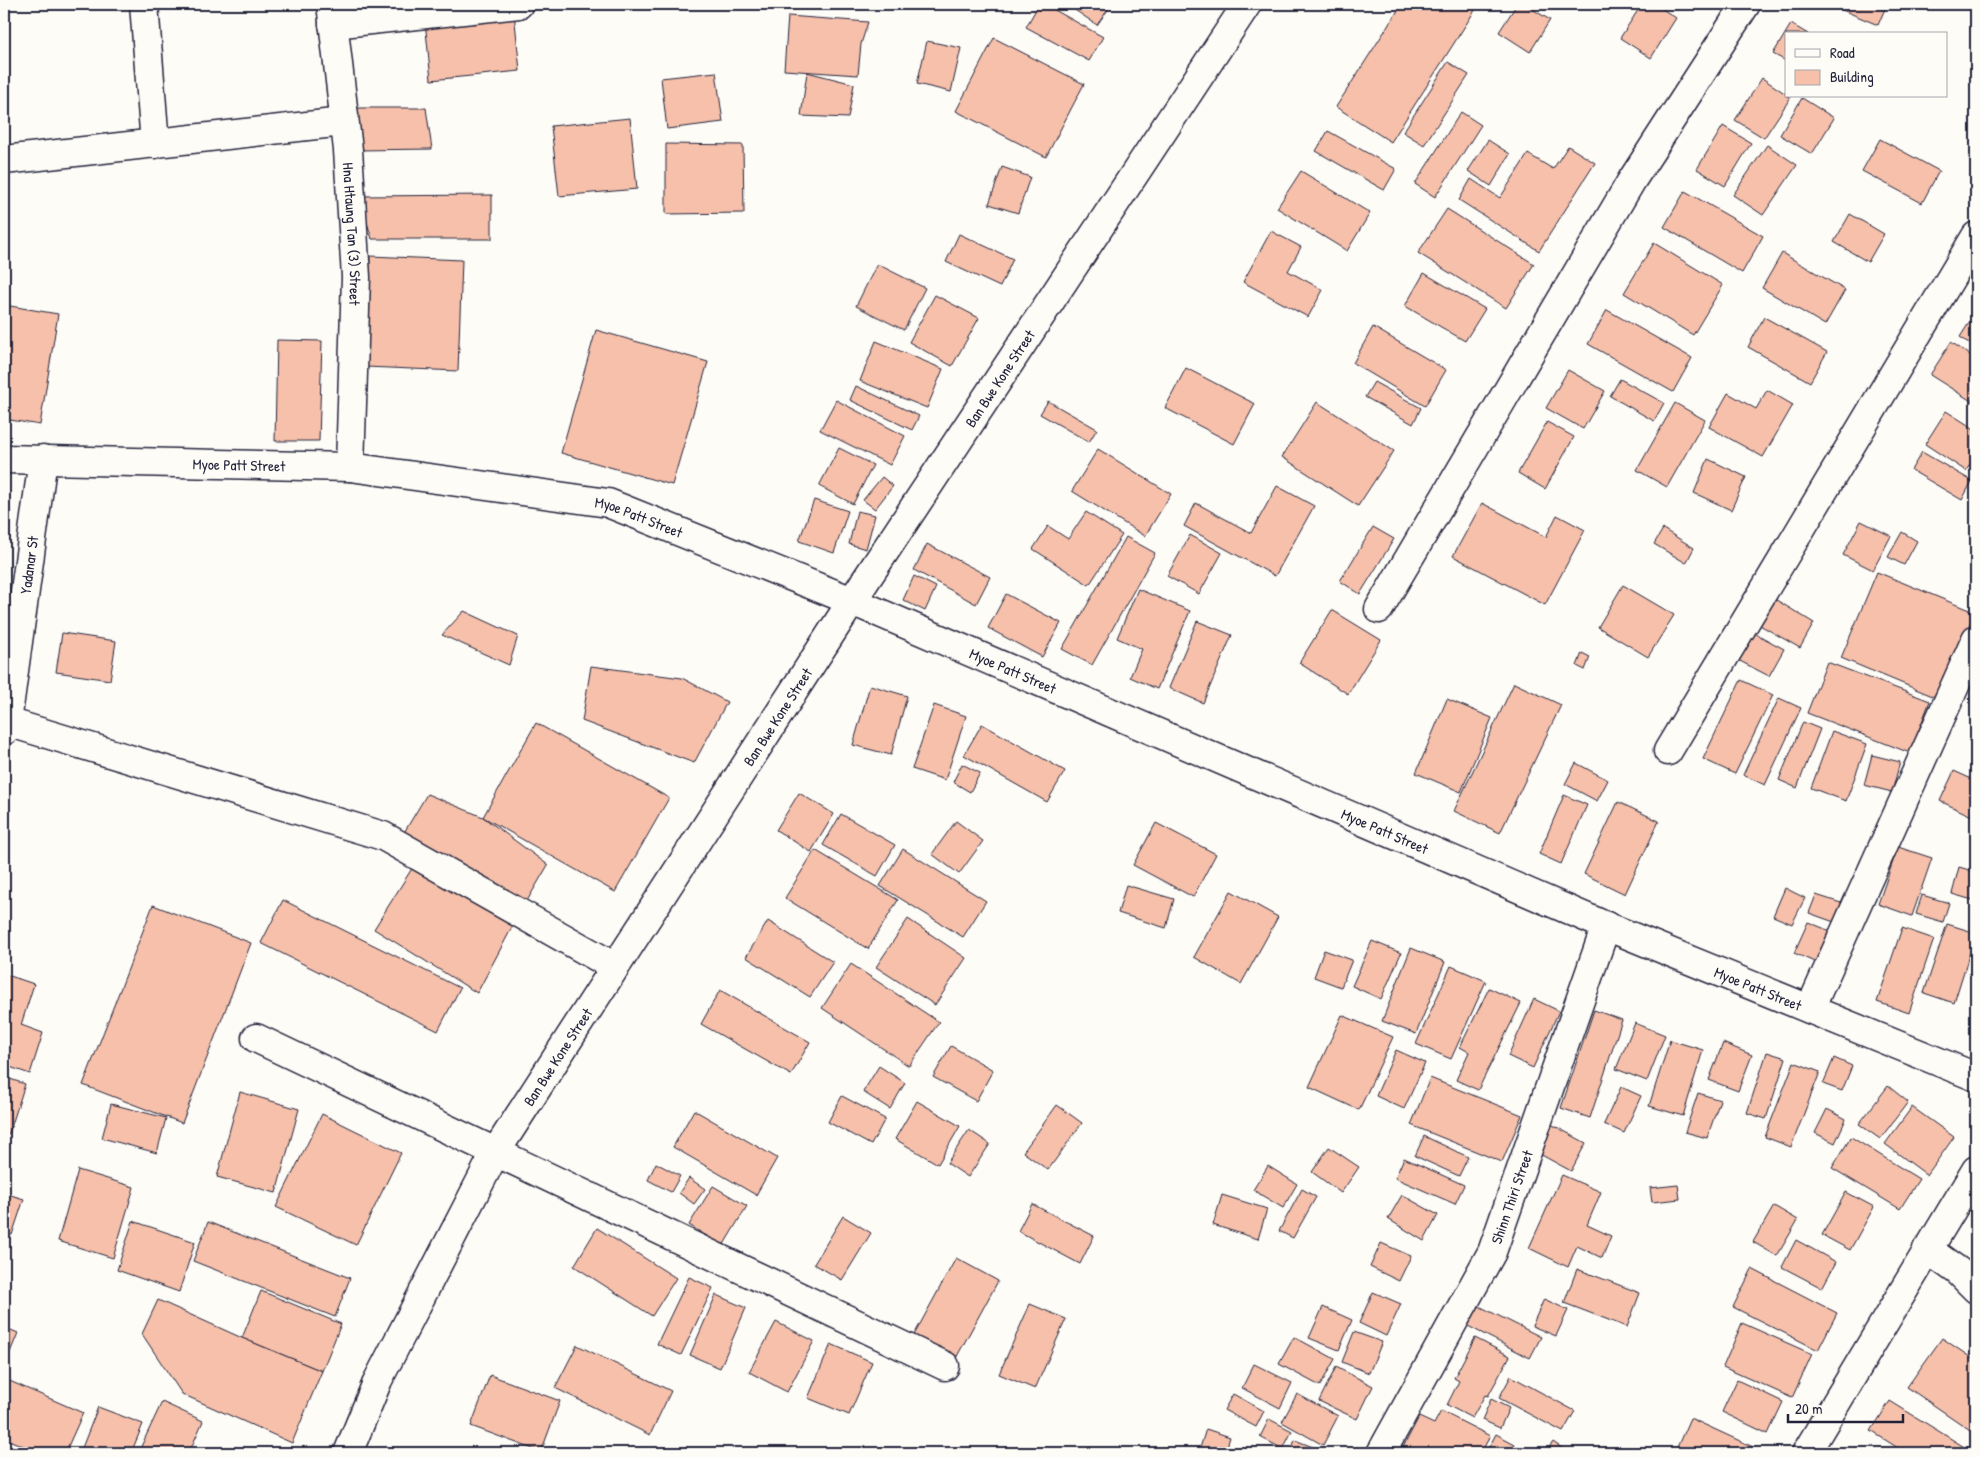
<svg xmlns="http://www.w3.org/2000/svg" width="1980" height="1457" viewBox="0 0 1980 1457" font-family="'Patrick Hand',sans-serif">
<rect width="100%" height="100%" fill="#fdfcf7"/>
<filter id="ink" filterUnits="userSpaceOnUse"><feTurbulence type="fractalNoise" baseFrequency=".02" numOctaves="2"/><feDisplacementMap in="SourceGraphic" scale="10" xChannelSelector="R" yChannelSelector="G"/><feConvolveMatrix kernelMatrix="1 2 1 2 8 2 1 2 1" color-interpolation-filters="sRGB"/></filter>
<g filter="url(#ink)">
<g fill="#f6c0aa" stroke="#22223b">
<path d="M1039,4H1044L1103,37L1089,61L1026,27Z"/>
<path d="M1066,4H1112L1097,25Z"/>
<path d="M1402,4H1479L1391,142L1336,107Z"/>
<path d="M1517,4H1524L1550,20L1530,52L1499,32Z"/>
<path d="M1642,4H1655L1676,18L1651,58L1620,38Z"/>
<path d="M1828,4H1887L1878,25Z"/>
<path d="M514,12L520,71L431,80L425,21Z"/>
<path d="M788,16L868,22L861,44L858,75L784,70Z"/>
<path d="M1791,24L1808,34H1786V61L1773,54Z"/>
<path d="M994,38L1084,84L1046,157L956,111Z"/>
<path d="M927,41L961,48L951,92L917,84Z"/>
<path d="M1448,62L1469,75L1424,145L1403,132Z"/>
<path d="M716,72L723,122L667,129L661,78Z"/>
<path d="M807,72L854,84L848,118L801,116Z"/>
<path d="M1762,78L1786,94V96L1791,97L1764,138L1735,120Z"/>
<path d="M1802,98L1834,118L1812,154L1780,135Z"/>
<path d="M356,108H426L432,149L359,150Z"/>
<path d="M1461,112L1481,125L1435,197L1415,184Z"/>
<path d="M630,118L637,189L559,196L551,126Z"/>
<path d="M1723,126L1751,143L1725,186L1697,169Z"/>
<path d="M1328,131L1396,169L1384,190L1316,151Z"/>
<path d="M1880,139L1939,171L1922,203L1862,171Z"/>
<path d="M1488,140L1510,154L1491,186L1468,171Z"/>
<path d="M666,144L743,145L744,213L666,214Z"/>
<path d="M1767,145L1797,165L1763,215L1733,195Z"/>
<path d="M1568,146L1595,163L1539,251L1459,200L1471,179L1500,198L1528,154L1553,169Z"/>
<path d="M1002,167L1030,177L1018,213L989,204Z"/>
<path d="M1301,171L1370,213L1347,251L1277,208Z"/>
<path d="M1685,191L1763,236L1742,273L1664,227Z"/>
<path d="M492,195V239H372L359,196Z"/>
<path d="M1447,209L1534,264L1506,308L1418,253Z"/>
<path d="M1850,214L1884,234L1868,262L1834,242Z"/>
<path d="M1271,231L1301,247L1288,271L1323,290L1308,317L1243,282Z"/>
<path d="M959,234L1013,259L1000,287L946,262Z"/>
<path d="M1654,243L1723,285L1693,335L1624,293Z"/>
<path d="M1782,253L1845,290L1825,325L1762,288Z"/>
<path d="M370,256L462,260L458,371L366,367Z"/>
<path d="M877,264L925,288L904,330L856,306Z"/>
<path d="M1424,273L1485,309L1465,341L1405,306Z"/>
<path d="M935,295L979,318L952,366L909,342Z"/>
<path d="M4,305L58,314L40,425L4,419Z"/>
<path d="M1607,310L1692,358L1673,392L1588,344Z"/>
<path d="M1976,312V348L1960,337Z"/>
<path d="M1764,317L1827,352L1810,382L1748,347Z"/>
<path d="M1373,327L1446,370L1425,406L1353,363Z"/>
<path d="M596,330L708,362L672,485L561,453Z"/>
<path d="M277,340L322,341L319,441H275Z"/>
<path d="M876,341L943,369L927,408L860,381Z"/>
<path d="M1951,342L1976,359V404L1930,375Z"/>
<path d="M1186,368L1255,404L1234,444L1165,408Z"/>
<path d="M1568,370L1605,391L1583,429L1546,408Z"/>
<path d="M1620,379L1664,403L1654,421L1610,396Z"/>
<path d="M1374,382L1421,408L1413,424L1365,397Z"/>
<path d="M856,386L919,416L912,430L850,400Z"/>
<path d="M1767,390L1793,405L1763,457L1709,427L1728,393L1756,409Z"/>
<path d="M836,400L905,436L890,465L820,430Z"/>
<path d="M1048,401L1097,429L1089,442L1040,414Z"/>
<path d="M1317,402L1394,451L1358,506L1282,457Z"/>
<path d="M1675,403L1705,420L1667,487L1637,470Z"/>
<path d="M1946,411L1976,430V454L1966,471L1925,444Z"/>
<path d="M1547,422L1574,437L1545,489L1518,473Z"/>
<path d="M839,448L873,465L853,504L819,486Z"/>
<path d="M1098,449L1171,494L1145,536L1072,491Z"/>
<path d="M1922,452L1972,481L1962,500L1911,470Z"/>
<path d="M1708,459L1746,477L1731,510L1694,493Z"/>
<path d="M882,477L893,486L875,509L863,500Z"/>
<path d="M1277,486L1314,506L1275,576L1184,526L1196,503L1251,533Z"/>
<path d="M814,500L848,511L834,553L799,541Z"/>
<path d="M1482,503L1546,537L1557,515L1585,530L1545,605L1453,556Z"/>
<path d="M857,511L875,515L866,549L849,544Z"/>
<path d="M1086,512L1122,535L1089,585L1033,549L1048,526L1068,539Z"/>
<path d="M1861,521L1891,536L1873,570L1843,555Z"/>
<path d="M1373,527L1394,539L1360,594L1340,581Z"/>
<path d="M1663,529L1694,548L1686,563L1654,544Z"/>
<path d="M1902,532L1917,541L1904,565L1888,557Z"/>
<path d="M1190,535L1222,553L1199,594L1167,576Z"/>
<path d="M1126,537L1155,553L1092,665L1062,649Z"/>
<path d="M927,544L990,577L976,604L914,570Z"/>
<path d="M1877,572L1974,612L1942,700L1841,658Z"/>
<path d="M914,576L936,587L925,611L903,600Z"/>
<path d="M1623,585L1674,615L1648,657L1598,627Z"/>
<path d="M1138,589L1190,611L1157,689L1130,677L1142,649L1117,638Z"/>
<path d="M1006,594L1061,623L1042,657L988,628Z"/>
<path d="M1773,598L1814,623L1800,648L1758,624Z"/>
<path d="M1332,610L1381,640L1348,694L1299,663Z"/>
<path d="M464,611L518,636L509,665L442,635Z"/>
<path d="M1197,621L1232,635L1203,703L1169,688Z"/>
<path d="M1749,630L1784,649L1769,676L1734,658Z"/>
<path d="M62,633L116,641L110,680L56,672Z"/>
<path d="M1582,653L1590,657L1585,670L1577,666Z"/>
<path d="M1827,662L1930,701L1910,753L1807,713Z"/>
<path d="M591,666L682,678L727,702L694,763L582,721Z"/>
<path d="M1741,680L1773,695L1735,774L1703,759Z"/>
<path d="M1514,683L1561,705L1500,833L1454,811Z"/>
<path d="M870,685L907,696L891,755L853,745Z"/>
<path d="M1779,698L1801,708L1765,785L1743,775Z"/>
<path d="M1447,699L1492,718L1461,792L1416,773Z"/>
<path d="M934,705L966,716L945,780L912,769Z"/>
<path d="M1803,722L1820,729L1797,788L1779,780Z"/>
<path d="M536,723L669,798L615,892L483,817Z"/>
<path d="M982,724L1065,771L1047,802L964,755Z"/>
<path d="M1832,731L1867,744L1846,801L1811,788Z"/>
<path d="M1872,755L1900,762L1892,792L1864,785Z"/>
<path d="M1576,763L1608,780L1597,801L1565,784Z"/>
<path d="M962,764L980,773L970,792L953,782Z"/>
<path d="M1954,771L1976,781V818L1940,801Z"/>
<path d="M799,793L834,814L811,852L776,830Z"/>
<path d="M427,794L483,817L548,865L517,918L396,846Z"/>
<path d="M1564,795L1587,805L1561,864L1539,854Z"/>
<path d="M1618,802L1659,821L1625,894L1584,874Z"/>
<path d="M841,814L895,845L877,876L823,845Z"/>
<path d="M956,821L983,841L959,874L932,854Z"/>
<path d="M1156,823L1216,854L1193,897L1133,865Z"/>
<path d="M1898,847L1932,858L1912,916L1878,904Z"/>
<path d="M903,849L986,901L963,937L880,886Z"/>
<path d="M815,850L898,900L868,949L785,898Z"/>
<path d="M416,862L517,918L477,993L374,929Z"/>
<path d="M1959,867L1976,872V901L1952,894Z"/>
<path d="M1126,885L1174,899L1166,928L1118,913Z"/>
<path d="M1785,888L1805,898L1792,924L1773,916Z"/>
<path d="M1231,891L1278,917L1241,984L1194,957Z"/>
<path d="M1816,895L1844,904L1837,923L1809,913Z"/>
<path d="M1922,895L1949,903L1943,922L1916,914Z"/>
<path d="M283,900L460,988L438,1031L261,943Z"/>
<path d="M153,905L251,943L182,1123L83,1085Z"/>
<path d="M908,919L966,958L935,1005L876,967Z"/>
<path d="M768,921L833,962L810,997L746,957Z"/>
<path d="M1808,922L1833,932L1819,964L1794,953Z"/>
<path d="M1947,924L1976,933L1954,1003L1924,993Z"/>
<path d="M1902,928L1934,939L1909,1013L1877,1002Z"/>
<path d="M1372,941L1401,953L1381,999L1352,986Z"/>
<path d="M1411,948L1445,962L1416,1034L1382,1021Z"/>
<path d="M1324,950L1352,960L1341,987L1314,977Z"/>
<path d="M851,964L939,1022L909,1066L822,1008Z"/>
<path d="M1451,966L1486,981L1451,1059L1416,1044Z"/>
<path d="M4,974L34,984L21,1025L43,1033L30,1074L4,1065Z"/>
<path d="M1489,988L1521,1003L1478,1090L1456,1080L1469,1052L1460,1047Z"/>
<path d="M720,990L810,1042L791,1075L701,1024Z"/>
<path d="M1534,999L1559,1011L1533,1068L1508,1056Z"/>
<path d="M1594,1010L1622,1020L1590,1118L1561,1108Z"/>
<path d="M1342,1015L1393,1037L1359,1110L1309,1087Z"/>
<path d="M1635,1023L1665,1035L1647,1081L1616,1069Z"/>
<path d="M1670,1040L1703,1050L1683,1116L1649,1106Z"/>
<path d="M1723,1043L1752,1055L1738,1091L1709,1080Z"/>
<path d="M951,1046L993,1070L976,1101L933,1077Z"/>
<path d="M1396,1050L1425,1063L1404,1109L1376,1096Z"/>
<path d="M1767,1052L1786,1058L1766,1119L1747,1113Z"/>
<path d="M1834,1058L1852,1066L1842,1091L1823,1084Z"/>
<path d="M1794,1062L1820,1072L1791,1147L1765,1137Z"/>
<path d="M879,1066L905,1083L890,1109L863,1092Z"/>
<path d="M4,1077L25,1084L9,1134L4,1132Z"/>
<path d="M1430,1078L1522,1115L1502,1162L1411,1125Z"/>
<path d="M1888,1086L1908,1102L1880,1139L1859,1124Z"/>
<path d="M1621,1087L1641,1096L1624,1133L1604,1124Z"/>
<path d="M240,1092L299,1109L276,1193L217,1177Z"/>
<path d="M1698,1093L1720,1100L1707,1138L1685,1132Z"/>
<path d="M842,1096L885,1119L871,1145L828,1122Z"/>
<path d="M917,1101L960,1126L938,1164L895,1139Z"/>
<path d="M111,1104L166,1118L157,1153L102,1138Z"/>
<path d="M1057,1105L1082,1123L1048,1170L1023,1152Z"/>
<path d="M1912,1107L1954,1137L1927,1175L1885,1144Z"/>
<path d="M1827,1109L1846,1119L1835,1143L1815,1133Z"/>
<path d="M694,1110L777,1158L756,1195L673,1147Z"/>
<path d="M322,1114L401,1153L356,1245L276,1207Z"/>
<path d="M1551,1124L1586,1143L1571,1171L1536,1152Z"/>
<path d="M969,1130L990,1144L968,1177L947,1163Z"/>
<path d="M1424,1136L1468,1157L1459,1176L1415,1156Z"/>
<path d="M1851,1137L1919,1179L1900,1209L1832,1168Z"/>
<path d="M1329,1147L1359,1167L1341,1193L1312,1172Z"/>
<path d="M1404,1158L1464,1185L1455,1204L1395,1178Z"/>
<path d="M656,1163L680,1176L671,1192L648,1180Z"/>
<path d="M1268,1166L1297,1184L1283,1208L1253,1190Z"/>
<path d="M78,1170L134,1187L113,1258L58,1241Z"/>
<path d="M1562,1175L1601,1192L1587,1225L1611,1236L1602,1258L1577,1246L1568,1267L1529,1248Z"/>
<path d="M689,1178L705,1189L694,1204L679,1193Z"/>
<path d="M1678,1185L1680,1199L1652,1202L1650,1188Z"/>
<path d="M713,1186L747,1206L723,1246L689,1225Z"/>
<path d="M1302,1189L1316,1197L1293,1238L1279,1231Z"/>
<path d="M1846,1192L1874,1207L1850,1250L1822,1235Z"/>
<path d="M4,1193L24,1199L12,1235L4,1232Z"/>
<path d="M1222,1195L1267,1209L1258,1239L1213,1225Z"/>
<path d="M1402,1195L1438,1215L1424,1241L1388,1219Z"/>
<path d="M1032,1204L1094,1236L1080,1264L1018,1231Z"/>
<path d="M1774,1206L1798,1220L1777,1256L1753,1242Z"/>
<path d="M843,1216L871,1233L842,1280L814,1264Z"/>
<path d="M133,1221L195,1242L179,1292L117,1270Z"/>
<path d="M208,1222L350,1278L335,1317L193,1261Z"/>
<path d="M597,1228L676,1278L652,1316L574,1266Z"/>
<path d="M1796,1240L1836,1262L1822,1288L1782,1267Z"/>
<path d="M1381,1243L1411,1256L1399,1281L1370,1267Z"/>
<path d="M956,1258L998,1281L955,1360L913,1337Z"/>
<path d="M1577,1269L1640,1293L1627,1327L1564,1303Z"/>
<path d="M1752,1269L1837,1313L1818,1350L1733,1307Z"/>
<path d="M689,1277L713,1288L681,1355L657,1344Z"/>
<path d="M261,1291L341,1324L322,1371L242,1338Z"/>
<path d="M1373,1292L1401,1304L1386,1336L1359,1323Z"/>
<path d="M716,1295L746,1308L720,1368L690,1355Z"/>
<path d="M1544,1299L1568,1310L1556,1336L1532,1326Z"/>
<path d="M158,1300L242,1338L322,1371L292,1443L182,1394L142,1334Z"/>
<path d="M1030,1304L1066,1319L1035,1389L999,1374Z"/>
<path d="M1479,1306L1541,1337L1530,1358L1468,1326Z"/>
<path d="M1323,1307L1352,1320L1339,1350L1309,1338Z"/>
<path d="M776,1322L814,1341L787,1392L749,1372Z"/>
<path d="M1742,1323L1812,1354L1792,1398L1723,1367Z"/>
<path d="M4,1327L18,1333L4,1367Z"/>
<path d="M1354,1332L1382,1342L1369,1373L1342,1362Z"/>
<path d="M1294,1337L1335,1359L1320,1386L1279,1364Z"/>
<path d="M1475,1338L1510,1356L1488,1396L1485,1395L1472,1418L1447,1405L1459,1381L1454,1378Z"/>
<path d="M1942,1338L1976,1361V1434L1907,1387Z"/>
<path d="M831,1344L872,1362L849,1415L808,1398Z"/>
<path d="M577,1345L671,1391L650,1435L555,1388Z"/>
<path d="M1254,1364L1292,1383L1280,1408L1242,1388Z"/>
<path d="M1336,1367L1373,1386L1357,1419L1319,1401Z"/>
<path d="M490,1375L560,1401L541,1452L471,1426Z"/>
<path d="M1511,1376L1575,1411L1563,1432L1499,1398Z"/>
<path d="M5,1379L83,1413L65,1453H40L4,1438Z"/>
<path d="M1737,1380L1783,1402L1768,1434L1722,1412Z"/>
<path d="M1233,1394L1264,1411L1256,1427L1224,1410Z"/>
<path d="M1297,1394L1338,1416L1323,1445L1282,1422Z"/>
<path d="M1491,1399L1509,1408L1500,1428L1482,1420Z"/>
<path d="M1890,1401L1974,1453H1906L1871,1431Z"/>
<path d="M162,1402L203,1421L189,1453H138Z"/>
<path d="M98,1407L143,1424L131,1453H80Z"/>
<path d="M1441,1411L1490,1436L1481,1453H1400L1419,1417L1434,1424Z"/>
<path d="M1690,1418L1753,1447L1750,1453L1675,1452Z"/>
<path d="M1269,1419L1292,1431L1283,1449L1260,1437Z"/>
<path d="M1206,1429L1230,1437L1225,1453H1217L1200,1448Z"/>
<path d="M1496,1434L1515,1444L1511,1453H1486Z"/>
<path d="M1295,1440L1328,1453H1290Z"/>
<path d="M1553,1442L1569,1453H1545Z"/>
</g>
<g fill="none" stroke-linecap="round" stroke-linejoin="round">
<defs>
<g id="minor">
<path d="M144,4L155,144"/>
<path id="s1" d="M331,4L348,150L356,277L350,467"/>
<path d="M333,24L519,4"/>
<path d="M4,160L343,122"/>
<path id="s2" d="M4,459L350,467L608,503L852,601L1606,926L1976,1077"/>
<path d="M1379,609L1632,180L1746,4"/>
<path d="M4,721L383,836L615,967"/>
<path id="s3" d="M4,731L7,722L43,459"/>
<path d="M1668,751L1976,236"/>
<path d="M1810,1009L1976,639"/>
<path d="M256,1038L945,1366"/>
<path d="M1927,1249L1958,1271L1976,1289"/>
<path id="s4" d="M348,1453L378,1380L495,1153L852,601L1247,4"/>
<path id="s5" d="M1381,1453L1492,1252L1606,926"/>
<path d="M1806,1453L1976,1170"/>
</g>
</defs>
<use href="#minor" stroke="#22223b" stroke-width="31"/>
<use href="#minor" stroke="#fdfcf7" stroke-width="28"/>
</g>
</g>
<g text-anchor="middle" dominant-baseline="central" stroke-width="4.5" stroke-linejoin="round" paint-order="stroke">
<g font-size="15" fill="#22223b" stroke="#fdfcf7">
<text stroke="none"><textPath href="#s1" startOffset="231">Hna Htaung Tan (3) Street</textPath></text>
<text stroke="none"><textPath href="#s4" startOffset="1259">Ban Bwe Kone Street</textPath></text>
<text stroke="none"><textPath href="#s2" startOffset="235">Myoe Patt Street</textPath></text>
<text stroke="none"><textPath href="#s2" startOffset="640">Myoe Patt Street</textPath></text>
<text stroke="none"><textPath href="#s3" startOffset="168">Yadanar St</textPath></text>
<text stroke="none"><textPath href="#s2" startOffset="1045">Myoe Patt Street</textPath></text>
<text stroke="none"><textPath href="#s4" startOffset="854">Ban Bwe Kone Street</textPath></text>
<text stroke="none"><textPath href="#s2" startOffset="1450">Myoe Patt Street</textPath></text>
<text stroke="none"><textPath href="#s2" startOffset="1855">Myoe Patt Street</textPath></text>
<text stroke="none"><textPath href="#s4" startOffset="449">Ban Bwe Kone Street</textPath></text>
<text stroke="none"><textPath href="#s5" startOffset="288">Shinn Thiri Street</textPath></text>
</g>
</g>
<rect width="1980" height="1457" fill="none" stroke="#fdfcf7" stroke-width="20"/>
<rect x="10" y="10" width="1960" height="1437" fill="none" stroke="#22223b" stroke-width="2" filter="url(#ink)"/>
<rect x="1785" y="32" width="162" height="65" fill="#fdfcf7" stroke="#a5a5ac"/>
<rect x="1795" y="49" width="25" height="8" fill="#fdfcf7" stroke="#a5a5ac"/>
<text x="1830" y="58" font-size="15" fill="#22223b">Road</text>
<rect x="1795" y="70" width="25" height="15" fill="#f6c0aa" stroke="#a5a5ac"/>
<text x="1830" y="82" font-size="15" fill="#22223b">Building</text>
<path d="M1788 1414v8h115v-8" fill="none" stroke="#22223b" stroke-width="2.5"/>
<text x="1795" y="1414" font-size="15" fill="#22223b" stroke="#fdfcf7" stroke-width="4" paint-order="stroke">20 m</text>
</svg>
